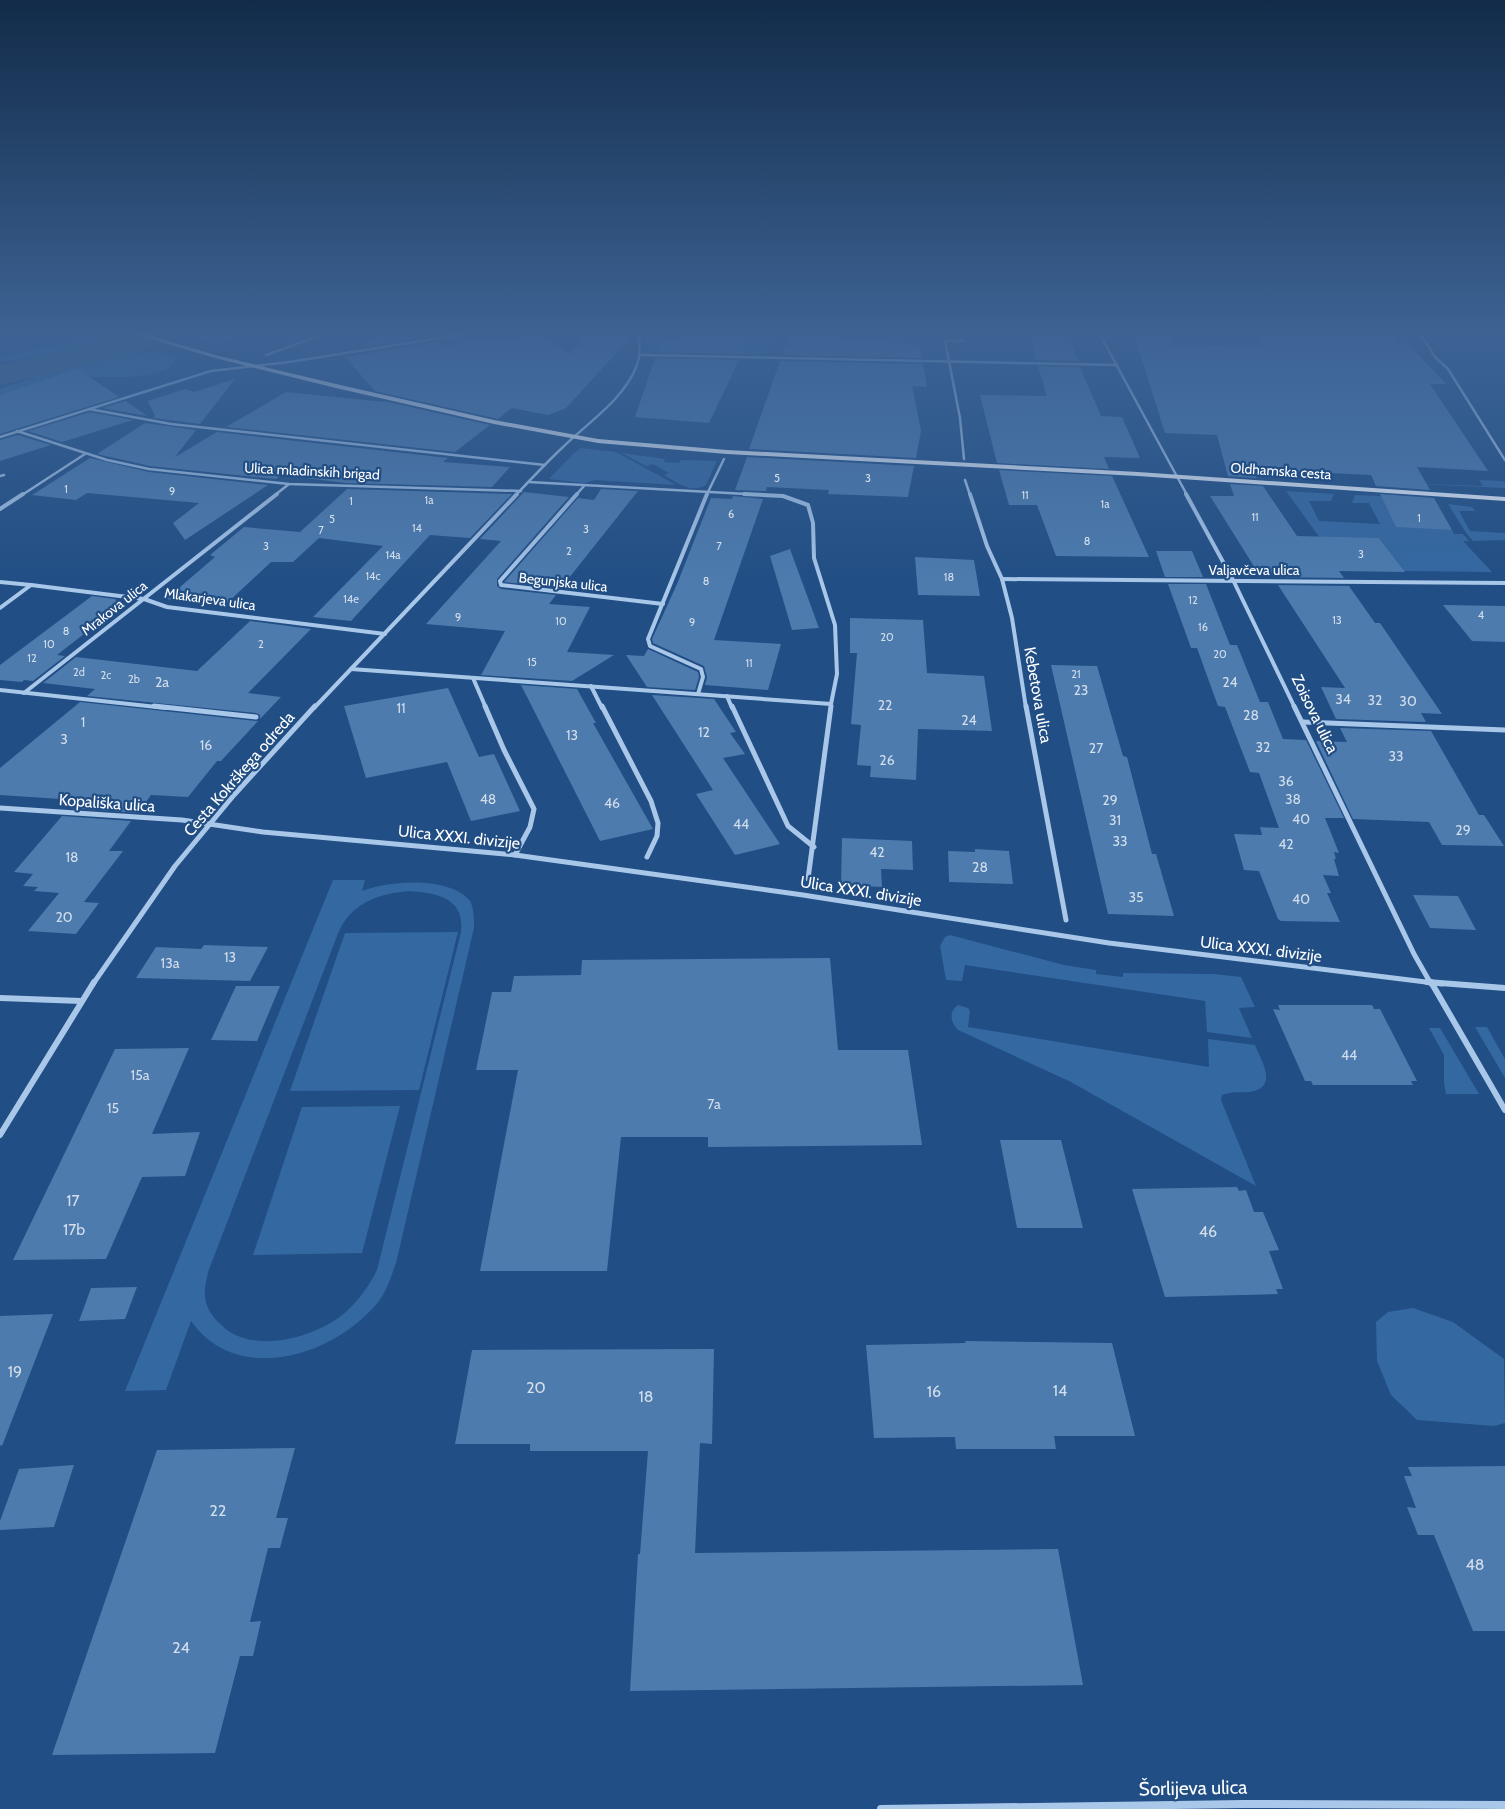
<svg xmlns="http://www.w3.org/2000/svg" width="1505" height="1809" viewBox="0 0 1505 1809" font-family="Cabin,sans-serif">
<rect width="100%" height="100%" fill="#214e84"/>
<g fill="#3468a1" fill-rule="evenodd">
<path d="M207,331H249L220,344L189,336Z"/>
<path d="M975,331H1086L1088,335L976,333Z"/>
<path d="M647,334L666,335L660,349L666,350L665,354L648,351Z"/>
<path d="M99,336L114,340L43,356L0,362V357Z"/>
<path d="M748,336H772L768,353L755,356L742,353V350H746Z"/>
<path d="M154,351L177,358L167,369L149,375L129,377H88L0,394V389L37,377L55,368Z"/>
<path d="M581,448L616,452L676,485L595,480L585,483L549,479L573,454Z"/>
<path d="M622,453L665,459L664,462L679,463L681,460L717,461L706,485C691,494 678,483 664,475L669,473L653,464L646,466Z"/>
<path d="M1479,480L1502,481L1505,483V488L1396,483L1483,486Z"/>
<path d="M1286,491L1334,494L1331,501H1309L1319,521L1380,524L1369,503H1352L1355,495L1381,496L1396,526L1452,530L1454,534H1463L1469,541H1463L1492,572L1404,571L1380,539L1320,538Z"/>
<path d="M1448,504L1472,507L1475,511H1459L1470,531L1505,533V540L1473,541L1466,533Z"/>
<path d="M333,880H365L362,891C388,880 451,876 470,901C474,908 474,920 474,928L396,1263C391,1277 387,1290 379,1301C373,1309 364,1317 357,1323C310,1362 231,1378 191,1321L166,1390L125,1391ZM408,891C436,893 465,897 461,932L377,1270C367,1290 352,1310 332,1322C304,1339 260,1350 230,1332C226,1330 222,1325 218,1322C211,1315 205,1305 205,1295C204,1288 207,1279 208,1272L339,931C353,902 379,894 408,891Z"/>
<path d="M458,932L419,1090L290,1091L345,933Z"/>
<path d="M950,935L1064,965L1096,970V974L1123,977V973L1214,974L1241,977L1255,1007L1239,1008L1252,1038L1207,1032L1205,1001L965,965L962,981L946,980L940,946L945,937Z"/>
<path d="M958,1005L968,1008L970,1011L968,1027L1209,1067L1208,1039L1255,1045C1262,1062 1279,1088 1249,1092C1240,1093 1232,1091 1222,1095L1221,1100L1256,1186L1069,1081L958,1030C951,1023 948,1012 958,1005Z"/>
<path d="M1475,1027H1487L1505,1059V1078Z"/>
<path d="M1429,1028H1440L1479,1094H1446L1444,1083V1055Z"/>
<path d="M400,1106L362,1253L253,1255L302,1107Z"/>
<path d="M1413,1308L1453,1322L1504,1359L1505,1423L1494,1426L1417,1420L1391,1395L1377,1361L1376,1322L1388,1312Z"/>
</g>
<g fill="none" stroke-linecap="round" stroke-linejoin="round">
<path fill="#42648a" fill-rule="evenodd" d="M138,331H182L178,337L127,356L0,385V365L108,342Z"/>
</g>
<g fill="#4d7bae">
<path d="M388,331H425L432,336L360,347Z"/>
<path d="M669,331H752L742,354L658,352L662,339L684,340Z"/>
<path d="M790,331H843L842,338L919,345L922,358L782,355Z"/>
<path d="M1133,331H1167L1173,345L1263,347L1256,331H1392L1400,344L1406,342L1446,384H1430L1488,471L1417,467L1430,490L1376,486L1371,475L1251,469L1257,478L1228,476L1217,435L1165,433Z"/>
<path d="M538,334L569,354L587,335L631,337L566,408L548,415L512,408L498,419L375,391L345,357L439,341L445,346L483,339L488,342Z"/>
<path d="M1030,337H1068L1078,361L1036,360Z"/>
<path d="M655,358L739,360L709,423L635,417Z"/>
<path d="M780,361L923,364L927,387L912,386L921,431L916,458L749,449Z"/>
<path d="M1038,366L1080,367L1101,416L1122,417L1140,458L1104,457L1109,469L997,463L980,395L1047,396Z"/>
<path d="M78,369L119,397L0,434V395Z"/>
<path d="M235,379L200,424L153,418L155,416L148,401L185,389L194,392Z"/>
<path d="M286,392L385,402L384,401L490,425L455,452L226,427Z"/>
<path d="M126,401L147,416L102,408Z"/>
<path d="M90,412L133,420L62,442L28,431Z"/>
<path d="M145,423L196,430L175,457L217,432L448,458L443,462L510,467L492,487L346,483L282,475L276,479L150,466L97,454Z"/>
<path d="M18,435L51,445L0,461V440Z"/>
<path d="M747,457L914,466L908,497L828,494L829,490L767,487L766,491L735,490Z"/>
<path d="M90,458L149,472L268,485L185,540L173,523L199,503L87,493L76,500L32,495Z"/>
<path d="M999,470L1112,476L1149,557L1056,556L1037,505H1009Z"/>
<path d="M1230,484L1263,486L1297,536L1379,538L1405,572L1339,571L1344,578L1274,577L1268,568H1255L1210,496H1234Z"/>
<path d="M347,489L512,494L470,538L430,535L351,621L313,617L383,546L319,538L293,562H271L225,605L166,599L215,557L210,555L244,527L300,532Z"/>
<path d="M601,489L638,491L561,588L504,582L578,498L594,500Z"/>
<path d="M524,492L569,497L497,579V586L501,589L556,595L549,604L590,607L567,652L614,655L572,681L481,675L505,631L426,624L501,541L480,539Z"/>
<path d="M1380,494L1434,498L1452,530L1396,527Z"/>
<path d="M733,496L763,499L714,640L781,644L768,690L705,685L707,677L704,666L653,643L652,639L677,584L711,498L732,499Z"/>
<path d="M790,549L819,628L792,630L770,556Z"/>
<path d="M1156,551H1192L1203,577H1165Z"/>
<path d="M915,557L974,560L980,596L918,595Z"/>
<path d="M1168,584H1206L1230,645H1237L1260,702H1268L1283,739L1306,740L1344,818H1325L1339,853L1334,852L1336,859H1334L1339,876L1323,875L1331,893H1327L1340,922L1281,921L1278,919L1259,871L1244,870L1234,834L1262,835L1260,827L1279,828L1259,773L1250,772L1225,707L1218,706L1197,648H1191Z"/>
<path d="M1278,585L1349,586L1375,623H1380L1442,714L1421,713L1426,722L1336,719L1321,687L1345,688Z"/>
<path d="M92,596L115,599L120,606L57,655L65,656L33,681L24,680L22,682L0,680V665Z"/>
<path d="M1443,605L1505,606V642L1472,641Z"/>
<path d="M850,618L923,620L927,673L984,676L992,731L918,729L916,780L870,777L871,766L857,765L861,725L851,724L857,653H850Z"/>
<path d="M250,621L311,629L248,693L281,697L260,719V715L256,713L87,696L95,689L43,683L76,657L197,671Z"/>
<path d="M648,649L698,672L699,677L695,690L647,687L626,655L644,656Z"/>
<path d="M1051,665L1097,666L1123,756L1127,757L1152,854H1156L1174,916L1108,914Z"/>
<path d="M521,685L577,689L596,723H593L653,829L600,841Z"/>
<path d="M448,688L479,757L494,754L520,811L471,821L447,762L366,778L344,706Z"/>
<path d="M652,695L714,699L736,732L730,733L745,754L723,758L780,844L735,855L696,794L713,790Z"/>
<path d="M80,702L256,721H258L221,761H217L188,797L151,795L138,813L69,808L76,800L0,795V768Z"/>
<path d="M1340,728L1431,731L1479,815H1484L1504,846L1442,845L1429,822L1353,819L1316,741L1347,742Z"/>
<path d="M62,816L131,821L109,851H123L84,902L99,903L76,934L28,931L59,893L34,891L38,887L23,886L33,874L14,872Z"/>
<path d="M842,838L912,841L913,870L881,869L882,887L841,885Z"/>
<path d="M975,849L1009,851L1013,884L949,882L948,851L975,852Z"/>
<path d="M1413,895L1458,896L1476,930L1430,928Z"/>
<path d="M204,945L268,947L250,981L136,978L156,947L201,949Z"/>
<path d="M830,958L838,1050H908L922,1145L708,1147V1137H621L607,1271H480L518,1070H476L492,992H511L514,976L581,975L582,960Z"/>
<path d="M236,986H280L257,1041L211,1040Z"/>
<path d="M1278,1005H1372L1374,1009H1380L1417,1081H1411L1413,1085H1313L1311,1081H1305L1273,1009L1280,1010Z"/>
<path d="M189,1048L152,1134L200,1132L185,1176L142,1177L106,1259L13,1260L115,1049Z"/>
<path d="M1000,1140H1061L1083,1228H1017Z"/>
<path d="M1237,1187L1239,1191L1246,1190L1254,1212H1263L1279,1250L1269,1251L1283,1289H1276L1278,1294L1165,1297L1132,1189Z"/>
<path d="M137,1287L125,1319L79,1321L91,1288Z"/>
<path d="M53,1314L2,1446L0,1445V1316Z"/>
<path d="M965,1341L1112,1343L1135,1436H1054L1056,1449H956L955,1437L874,1438L866,1345L966,1343Z"/>
<path d="M714,1349L712,1444L700,1443L695,1553L1058,1549L1083,1685L630,1691L638,1554H640L648,1451H530V1444H455L472,1350Z"/>
<path d="M295,1448L276,1518H288L280,1548H268L250,1622L261,1621L253,1656H240L215,1753L52,1755L157,1450Z"/>
<path d="M74,1465L54,1527L0,1530V1521L19,1469Z"/>
<path d="M1505,1466V1631H1473L1434,1535H1418L1407,1507L1416,1508L1404,1476H1412L1408,1467Z"/>
</g>
<g fill="none" stroke-linecap="round" stroke-linejoin="round">
<g stroke="#a9c7e9" stroke-width="2.5">
<path d="M266,355L272,353"/>
<path d="M708,492L724,459"/>
</g>
<g stroke="#a9c7e9" stroke-width="2.5">
<path d="M1098,331L1187,495"/>
<path d="M1419,331L1435,357L1448,369L1505,460"/>
<path d="M963,341H945L960,418L964,459"/>
<path d="M272,353L331,331"/>
<path d="M641,355L1117,365"/>
<path d="M89,409L171,424L545,465"/>
<path d="M17,431L107,460L149,469L289,484L521,491"/>
<path d="M0,437L211,371L289,362L484,331"/>
<path d="M0,476L4,475"/>
<path d="M965,480L970,495"/>
<path d="M529,482L766,495"/>
<path d="M22,495L85,454"/>
<path d="M275,495L289,484"/>
<path d="M516,495C531,479 546,463 562,448C587,423 624,400 637,365C641,354 640,343 638,331"/>
<path d="M576,495L584,486"/>
<path d="M707,495L708,492"/>
</g>
<g stroke="#a9c7e9" stroke-width="4">
<path d="M577,494L500,581L501,585L663,604"/>
<path d="M970,494L987,546L1002,579L1012,618L1026,708"/>
<path d="M1186,494L1234,582L1295,708"/>
<path d="M0,509L23,494"/>
<path d="M1002,579L1505,583"/>
<path d="M0,582L31,585"/>
<path d="M0,608L31,585L144,599L167,607L385,634"/>
<path d="M351,669L831,704L837,674L835,625L814,558L813,523L808,505L783,496L744,494"/>
<path d="M473,678L486,708"/>
<path d="M591,686L602,708"/>
<path d="M0,690L166,708"/>
<path d="M24,693L277,494"/>
<path d="M698,694L703,677L701,669L650,646L648,639L707,494"/>
<path d="M727,696L732,708"/>
<path d="M314,708L517,494"/>
<path d="M831,708V704"/>
</g>
<g stroke="#a9c7e9" stroke-width="5">
<path d="M154,706L256,717"/>
<path d="M485,706L504,750L534,809L530,827L515,855"/>
<path d="M602,706L651,801L658,823L657,836L647,857"/>
<path d="M732,706L788,826L814,847"/>
<path d="M1026,706L1066,920"/>
<path d="M1294,706L1414,954L1431,984"/>
<path d="M1303,722L1505,730"/>
<path d="M0,808L182,820L263,832L515,855L803,895L1109,943L1442,984"/>
<path d="M808,879L831,706"/>
<path d="M93,984L175,866L234,795L315,706"/>
</g>
<g stroke="#a9c7e9" stroke-width="6">
<path d="M1427,982L1505,988"/>
<path d="M1431,982L1505,1110"/>
<path d="M0,998L81,1001"/>
<path d="M0,1135L94,982"/>
</g>
<path stroke="#a9c7e9" stroke-width="8" d="M881,1809L1244,1804L1505,1805"/>
<path fill="#ecf3fe" fill-rule="evenodd" d="M124,331H134L219,356L336,384L494,420L598,439L727,450L1138,472L1505,497V501L1138,476L727,454L598,443L494,424L336,388L215,358Z"/>
</g>
<linearGradient id="sky" x2="0" y2="1"><stop stop-color="#122b49"/><stop offset="0.57" stop-color="#3d6394"/><stop offset="1" stop-color="#3d6394" stop-opacity="0"/></linearGradient>
<rect width="1505" height="584" fill="url(#sky)"/>
<g text-anchor="middle" dominant-baseline="central" stroke-width="4.5" stroke-linejoin="round" paint-order="stroke">
<g font-size="11" fill="#d2deeb">
<text x="777" y="478">5</text>
<text x="868" y="478">3</text>
<text x="66" y="489">1</text>
<text x="172" y="491">9</text>
<text x="1025" y="495">11</text>
<text x="429" y="500">1a</text>
<text x="351" y="501">1</text>
<text x="1105" y="504">1a</text>
<text x="731" y="514">6</text>
<text x="1255" y="517">11</text>
<text x="1419" y="518">1</text>
<text x="332" y="519">5</text>
<text x="417" y="528">14</text>
<text x="586" y="529">3</text>
<text x="321" y="530">7</text>
<text x="1087" y="541">8</text>
<text x="266" y="546">3</text>
<text x="719" y="546">7</text>
<text x="569" y="551">2</text>
<text x="1361" y="554">3</text>
<text x="393" y="555">14a</text>
<text x="373" y="576">14c</text>
<text x="949" y="577">18</text>
<text x="706" y="581">8</text>
<text x="351" y="599">14e</text>
<text x="1193" y="600">12</text>
<text x="1481" y="615">4</text>
<text x="458" y="617">9</text>
<text x="1337" y="620">13</text>
<text x="561" y="621">10</text>
<text x="692" y="622">9</text>
<text x="1203" y="627">16</text>
<text x="66" y="631">8</text>
<text x="887" y="637">20</text>
<text x="49" y="644">10</text>
<text x="261" y="644">2</text>
<text x="1220" y="654">20</text>
<text x="32" y="658">12</text>
<text x="532" y="662">15</text>
<text x="749" y="663">11</text>
<text x="79" y="672">2d</text>
<text x="1076" y="674">21</text>
<text x="106" y="675">2c</text>
<text x="134" y="679">2b</text>
</g>
<g font-size="14" fill="#fff" stroke="#214e84">
<text transform="translate(312 471) rotate(3)">Ulica mladinskih brigad</text>
<text transform="translate(1281 471) rotate(4)">Oldhamska cesta</text>
<text x="1254" y="570">Valjavčeva ulica</text>
<text transform="translate(563 582) rotate(6)">Begunjska ulica</text>
<text transform="translate(210 599) rotate(8)">Mlakarjeva ulica</text>
<text transform="translate(114 608) rotate(-38)">Mrakova ulica</text>
</g>
<g font-size="14" fill="#d2deeb">
<text x="162" y="682">2a</text>
<text x="1230" y="682">24</text>
<text x="1081" y="690">23</text>
<text x="1343" y="699">34</text>
<text x="1375" y="700">32</text>
<text x="1408" y="701">30</text>
<text x="885" y="705">22</text>
<text x="401" y="708">11</text>
<text x="1251" y="715">28</text>
<text x="969" y="720">24</text>
<text x="83" y="722">1</text>
<text x="704" y="732">12</text>
<text x="572" y="735">13</text>
<text x="64" y="739">3</text>
<text x="206" y="745">16</text>
<text x="1263" y="747">32</text>
<text x="1096" y="748">27</text>
<text x="1396" y="756">33</text>
<text x="887" y="760">26</text>
<text x="1286" y="781">36</text>
<text x="488" y="799">48</text>
<text x="1293" y="799">38</text>
<text x="1110" y="800">29</text>
<text x="612" y="803">46</text>
<text x="1301" y="819">40</text>
<text x="1115" y="820">31</text>
<text x="741" y="824">44</text>
<text x="1463" y="830">29</text>
<text x="1120" y="841">33</text>
<text x="1286" y="844">42</text>
<text x="877" y="852">42</text>
<text x="72" y="857">18</text>
<text x="980" y="867">28</text>
<text x="1136" y="897">35</text>
<text x="1301" y="899">40</text>
<text x="64" y="917">20</text>
<text x="230" y="957">13</text>
<text x="170" y="963">13a</text>
<text x="1349" y="1055">44</text>
<text x="140" y="1075">15a</text>
<text x="714" y="1104">7a</text>
<text x="113" y="1108">15</text>
</g>
<g font-size="16" fill="#fff" stroke="#214e84">
<text transform="translate(1038 695) rotate(80)">Kebetova ulica</text>
<text transform="translate(1315 714) rotate(64)">Zoisova ulica</text>
<text transform="translate(239 774) rotate(-49)">Cesta Kokrškega odreda</text>
<text transform="translate(107 803) rotate(4)">Kopališka ulica</text>
<text transform="translate(459 837) rotate(6)">Ulica XXXI. divizije</text>
<text transform="translate(861 891) rotate(9)">Ulica XXXI. divizije</text>
<text transform="translate(1261 949) rotate(7)">Ulica XXXI. divizije</text>
</g>
<g font-size="16" fill="#d2deeb">
<text x="73" y="1200">17</text>
<text x="74" y="1229">17b</text>
<text x="1208" y="1231">46</text>
<text x="15" y="1371">19</text>
<text x="536" y="1387">20</text>
<text x="1060" y="1390">14</text>
<text x="934" y="1391">16</text>
<text x="646" y="1396">18</text>
<text x="218" y="1510">22</text>
<text x="1475" y="1564">48</text>
<text x="181" y="1647">24</text>
</g>
<g font-size="19" fill="#fff" stroke="#214e84">
<text transform="translate(1193 1788) rotate(-1)">Šorlijeva ulica</text>
</g>
</g>
</svg>
